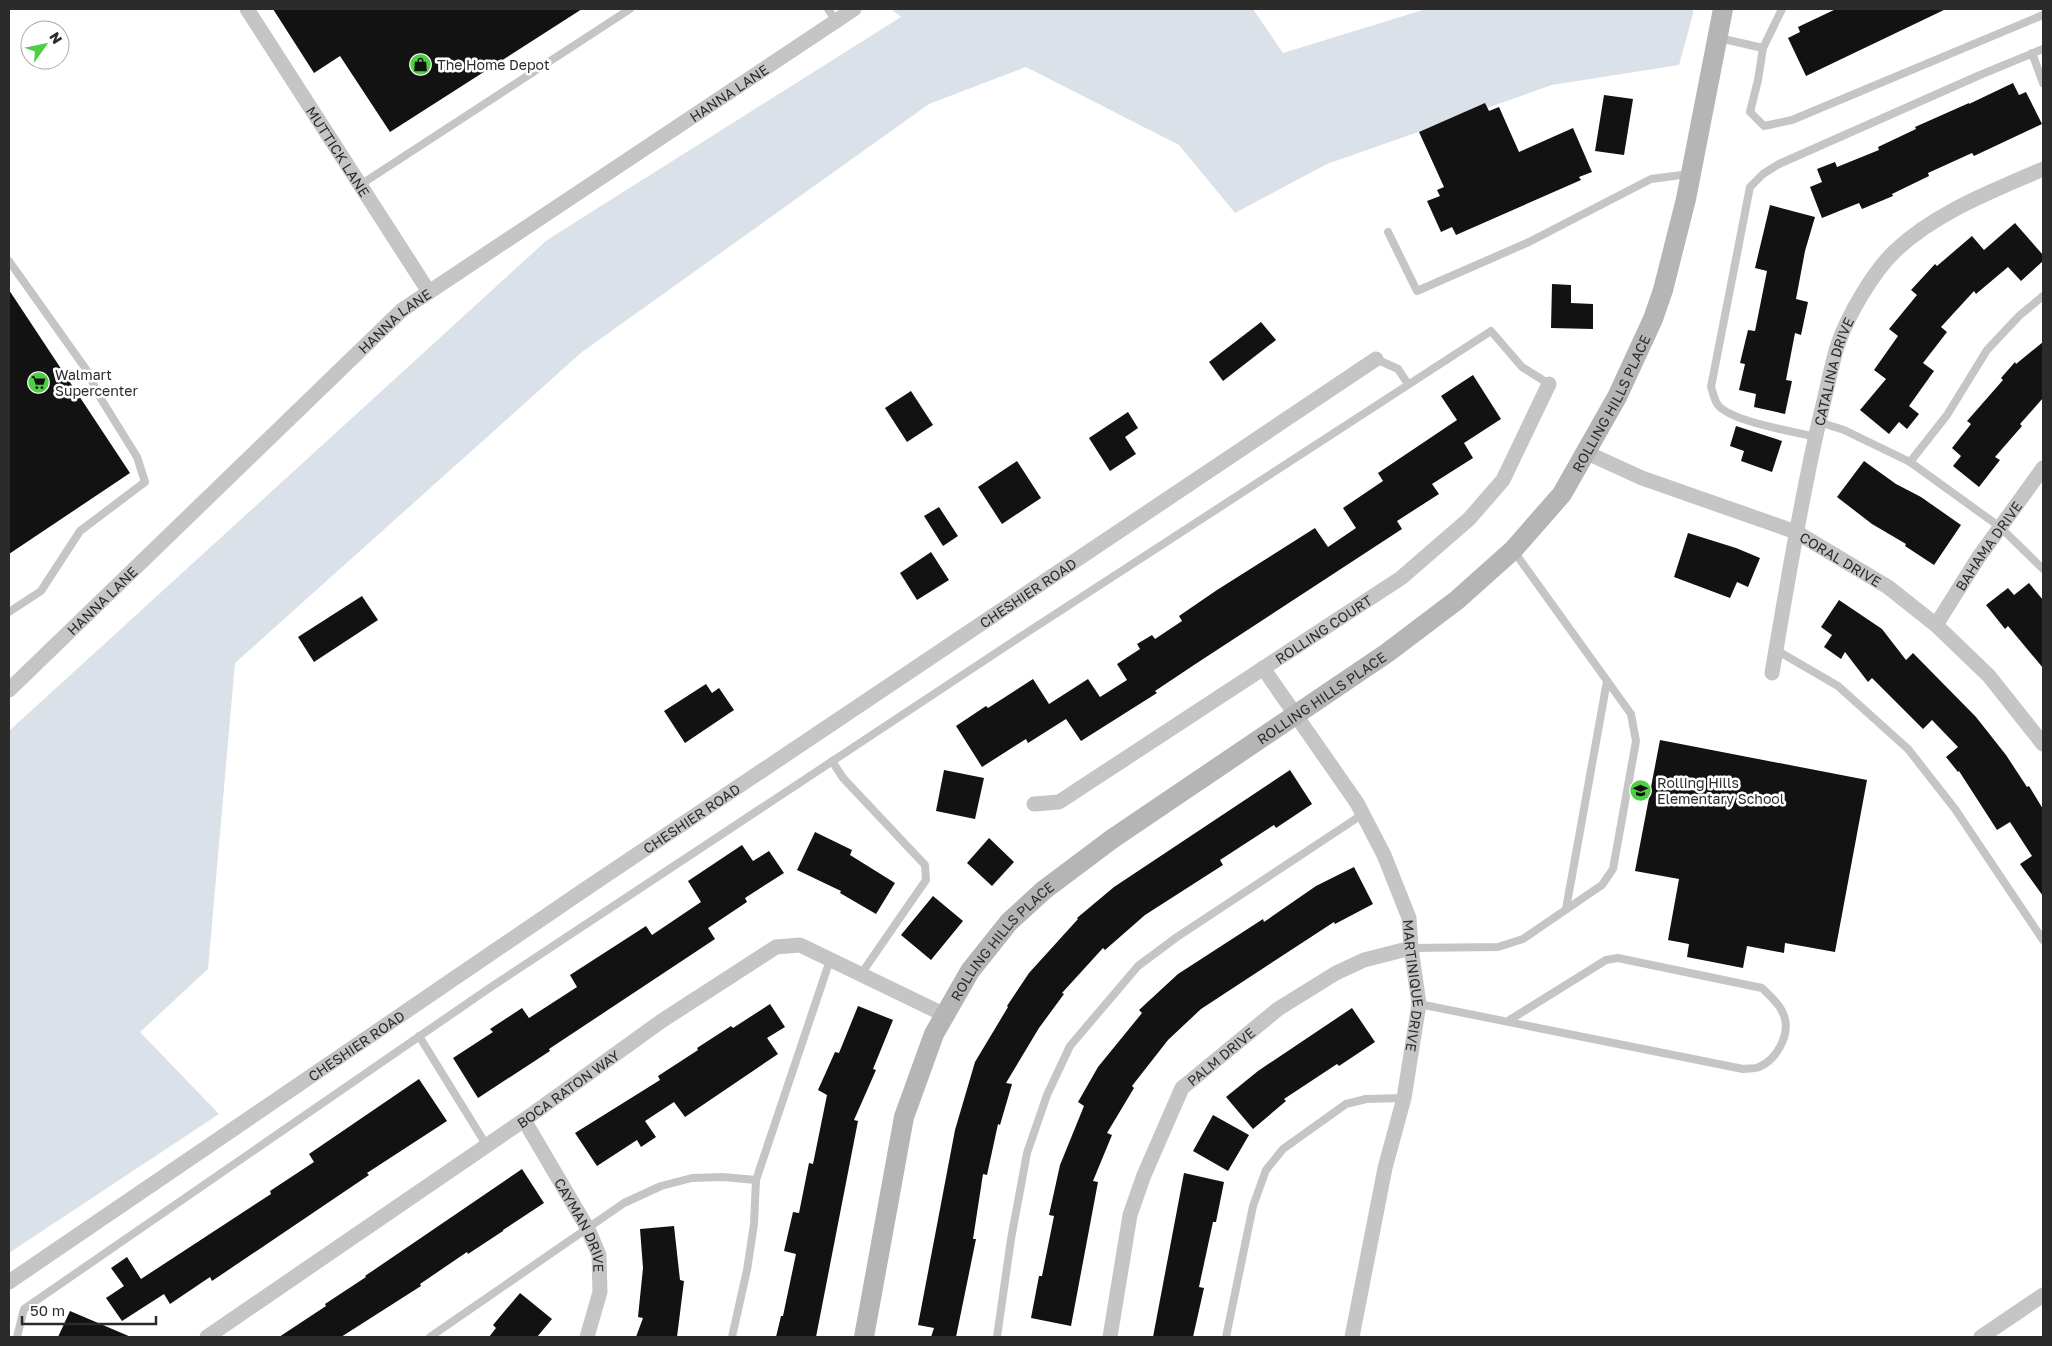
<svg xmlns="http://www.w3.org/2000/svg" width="2052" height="1346" viewBox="0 0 2052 1346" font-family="'Golos Text',sans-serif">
<rect width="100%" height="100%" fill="#fff"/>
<path fill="#dae1e8" d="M891,9H1253L1283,53L1426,9H1693V14L1679,65L1552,85L1327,164L1235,213L1179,145L1026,67L929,104L582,352L235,663L208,969L140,1032L219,1114L9,1253V731L547,240L901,17Z"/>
<g fill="#121212">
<path d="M273,9H582L390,132L340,56L314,73Z"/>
<path d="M1836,9H1946L1806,76L1788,38L1800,32L1798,27Z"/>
<path d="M2013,83L2019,95L2026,92L2042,124L1974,156L1972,153L1928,173L1929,176L1892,194L1893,196L1862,209L1859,203L1822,218L1810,187L1822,182L1817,169L1835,162L1837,167L1879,150L1878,147L1916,129L1915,127L1969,103V104Z"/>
<path d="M1604,95L1633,99L1624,155L1595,151Z"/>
<path d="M1485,103L1489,111L1499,107L1519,152L1573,128L1592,172L1579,177L1581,180L1456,235L1452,227L1441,232L1427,201L1440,196L1437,190L1444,187L1419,132Z"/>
<path d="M1770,205L1815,217L1805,251L1796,299L1808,302L1801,335L1795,333L1786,380L1792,381L1785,414L1754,407L1756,394L1739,390L1745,364L1740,363L1748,330L1755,331L1767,271L1755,268Z"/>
<path d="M2015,223L2043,255V261L2021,281L2008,267L1976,294L1974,291L1941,327L1947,332L1923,363L1934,371L1909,406L1919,414L1907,429L1899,422L1889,434L1860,410L1886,379L1874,370L1898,336L1889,329L1917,295L1911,290L1935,264L1937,266L1972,236L1984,250Z"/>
<path d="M1552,284L1571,285V303L1593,304V329L1551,328Z"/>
<path d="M9,290L130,473L9,554Z"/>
<path d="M1261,322L1276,340L1223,381L1209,362Z"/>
<path d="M2043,342V398L2020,424L2022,426L1995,457L2000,460L1979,487L1953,466L1961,456L1952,448L1971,424L1967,421L2003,380L2001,378L2015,362L2016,364Z"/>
<path d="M1473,375L1501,419L1464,443L1473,458L1432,484L1439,494L1397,521L1402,529L1197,663L1155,691L1157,693L1081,741L1066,719L1028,743L1026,739L982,767L956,726L986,706L988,708L1033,679L1049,704L1088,679L1100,697L1127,680L1117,664L1140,649L1137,644L1152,635L1155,639L1182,621L1179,616L1217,590L1315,528L1328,547L1356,528L1343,508L1383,481L1378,473L1457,420L1441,396Z"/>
<path d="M911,391L933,425L907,442L885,408Z"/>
<path d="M1128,412L1138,428L1125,437L1136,454L1110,471L1089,438Z"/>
<path d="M1736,426L1782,441L1772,472L1741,461L1744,451L1730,446Z"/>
<path d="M1017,461L1041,498L1002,524L978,487Z"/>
<path d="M1864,461L1896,484L1921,497L1961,525L1934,565L1905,546L1906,544L1872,524L1837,497Z"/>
<path d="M939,507L958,536L943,546L924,516Z"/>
<path d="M1688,533L1736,548L1760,558L1748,587L1737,582L1730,598L1674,577Z"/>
<path d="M931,552L949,580L917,600L900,573Z"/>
<path d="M2029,583L2043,600V668L2008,626L2005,629L1986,605L2008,588L2014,595Z"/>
<path d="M362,596L378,620L314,662L298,637Z"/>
<path d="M1839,600L1882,629L1906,660L1913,653L1976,717L2006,755L2027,787L2029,786L2043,809V896L2020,864L2032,856L2010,822L1997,830L1959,771L1958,772L1946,757L1958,747L1932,720L1923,729L1872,678L1868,682L1845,652L1841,659L1824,647L1832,635L1821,627Z"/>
<path d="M706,684L712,693L719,688L734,710L685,743L664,711Z"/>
<path d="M1660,740L1867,780L1835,952L1785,943L1784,953L1747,946L1743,968L1687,957L1689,944L1668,940L1679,879L1635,871Z"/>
<path d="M944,770L984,778L975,819L936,811Z"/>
<path d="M1290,770L1312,804L1276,828L1274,825L1220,860L1223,865L1145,915L1105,950L1103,948L1062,993L1064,994L1039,1028L1006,1083L1012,1084L1000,1125L998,1124L987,1175L983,1174L973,1239H976L956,1337H931L934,1328L918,1325L955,1130L975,1062L1008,1007L1007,1006L1029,973L1078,919L1077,918L1114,887Z"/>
<path d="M815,832L852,850L850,855L895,883L876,914L840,893L841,891L797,870Z"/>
<path d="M989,838L1014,862L992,886L967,863Z"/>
<path d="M742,845L753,861L769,851L784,873L745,898L747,902L708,928L715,939L549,1049L550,1051L478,1098L453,1058L493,1032L490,1029L522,1008L529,1018L577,987L570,975L646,926L652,935L701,902L688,881Z"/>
<path d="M1354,867L1373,904L1335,924L1334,922L1201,1009L1168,1040L1132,1086L1134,1088L1107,1133L1112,1135L1093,1181L1098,1182L1071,1326L1031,1318L1039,1276H1042L1054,1216L1049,1215L1060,1165L1084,1106L1078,1102L1098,1067L1142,1013L1139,1010L1178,974L1263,919L1264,922L1316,886Z"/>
<path d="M933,896L963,921L931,960L901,935Z"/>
<path d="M770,1004L785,1027L767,1038L778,1054L685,1117L674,1102L645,1121L656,1137L641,1147L637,1140L597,1166L575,1133L660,1080L658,1076L698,1050L697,1048L731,1026L733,1028Z"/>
<path d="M858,1006L893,1020L873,1069L876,1070L854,1120L858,1121L816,1337H776L781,1316H783L796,1254L784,1251L793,1212L799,1213L809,1163L813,1164L827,1095L818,1090L835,1052L839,1053Z"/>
<path d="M1352,1008L1375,1042L1339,1066L1337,1064L1284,1099L1286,1101L1253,1129L1226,1097L1258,1071Z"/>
<path d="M419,1079L447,1121L367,1173L369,1175L212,1281L210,1277L170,1304L164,1294L122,1321L106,1298L124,1286L111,1268L127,1257L141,1279L271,1194L270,1191L314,1162L309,1154Z"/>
<path d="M1213,1115L1249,1135L1228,1171L1193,1151Z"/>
<path d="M522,1169L544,1203L503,1230V1231L468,1254L467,1252L420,1284L421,1286L341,1337H279L326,1306L325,1304L366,1277L365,1276Z"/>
<path d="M1184,1173L1224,1182L1216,1222H1213L1199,1287L1204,1288L1193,1337H1153Z"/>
<path d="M674,1226L680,1280L684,1281L677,1337H636L643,1318L638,1317L643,1268L640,1229Z"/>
<path d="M520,1293L552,1319L537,1337H489L496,1328L493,1325Z"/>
<path d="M70,1311L131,1337H58Z"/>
</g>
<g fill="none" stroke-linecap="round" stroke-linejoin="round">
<g stroke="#c5c5c5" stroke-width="8">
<path d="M828,9L836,21"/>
<path d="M1782,9L1763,48L1758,80L1750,112L1764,126L1792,120L2043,15"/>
<path d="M1719,38L1763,48"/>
<path d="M2032,53L2043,83"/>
<path d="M360,185L630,9"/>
<path d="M1388,232L1417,291L1529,242L1651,179L1689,174"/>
<path d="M9,261L88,372L98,394L137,457L145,482L80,531L41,591L9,612"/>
<path d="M1376,359L1398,369L1408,384"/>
<path d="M1819,422L1844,430L1910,462L2000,527L2043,569"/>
<path d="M1816,437C1792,431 1732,422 1718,405C1714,400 1713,392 1711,387L1750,187L1763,174L1779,164L1980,75L2043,49"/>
<path d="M1910,462L1947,415L1987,350L2019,316L2043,296"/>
<path d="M1776,650L1838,686L1908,749L1955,809L2043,940"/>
<path d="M832,761L843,778L925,865L926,880L861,974"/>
<path d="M1566,909L1607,681"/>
<path d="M1411,948L1498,947L1523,939L1602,885L1613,869L1636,741L1631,714L1513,550"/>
<path d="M1419,1004L1743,1069C1748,1068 1755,1069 1759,1067C1776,1060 1789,1037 1785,1019C1782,1006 1771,997 1762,988L1618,958L1606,960L1508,1021"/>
<path d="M419,1036L487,1146"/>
<path d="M17,1337L24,1309L488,989L1020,637L1491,331L1522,367L1549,384"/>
<path d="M430,1337L624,1203L661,1186L692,1178L723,1177L756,1180"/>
<path d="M732,1337L747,1270L754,1224L756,1180L830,960"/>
<path d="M997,1337L1011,1239L1027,1153L1047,1095L1070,1046L1138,966L1177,937L1363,814"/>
<path d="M1226,1337L1253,1206L1266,1170L1283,1149L1346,1104L1366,1099L1404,1098"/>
</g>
<g stroke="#c5c5c5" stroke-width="15">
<path id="s1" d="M247,9L429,292"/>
<path id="s2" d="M1585,452L1642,478L1796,532L1888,587L1936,625L1989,676L2043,744"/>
<path id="s3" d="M1936,625L1978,558L2043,468"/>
<path id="s4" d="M1263,668L1357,803L1384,855L1409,918L1411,948L1419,1004L1404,1098L1385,1168L1352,1337"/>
<path id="s5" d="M1772,673C1787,586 1801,499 1821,413C1827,390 1831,366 1838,344C1848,315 1873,272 1895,251C1936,212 1993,191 2043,169"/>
<path id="s6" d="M9,690L402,310L854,9"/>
<path id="s7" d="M1034,804L1059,802L1401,578L1469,519L1503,480L1549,384"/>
<path id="s8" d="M524,1120L588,1229L599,1255L600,1292L587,1337"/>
<path id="s9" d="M9,1282L584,890L1376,359"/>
<path id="s10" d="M207,1337L524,1120L663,1020L776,947L800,945L945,1015"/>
<path id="s11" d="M1110,1337L1130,1215L1144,1175L1182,1088L1278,1009L1336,973L1364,960L1411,948"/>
<path d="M1981,1337L2043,1295"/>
</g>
<path stroke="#b5b5b5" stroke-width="20" id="s12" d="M864,1337L904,1117L934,1034L970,971L1009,922L1044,890L1112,839L1387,653L1457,600L1513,550L1562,494L1617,397L1653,319L1663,290L1686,199L1723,9"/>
</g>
<defs>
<symbol id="shop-disc" viewBox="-11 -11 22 22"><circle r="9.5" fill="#4ccf41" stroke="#fff"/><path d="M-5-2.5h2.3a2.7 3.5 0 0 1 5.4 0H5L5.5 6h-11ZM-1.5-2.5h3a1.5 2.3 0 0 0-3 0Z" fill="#111"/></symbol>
<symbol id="supermarket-disc" viewBox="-11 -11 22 22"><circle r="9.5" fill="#4ccf41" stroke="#fff"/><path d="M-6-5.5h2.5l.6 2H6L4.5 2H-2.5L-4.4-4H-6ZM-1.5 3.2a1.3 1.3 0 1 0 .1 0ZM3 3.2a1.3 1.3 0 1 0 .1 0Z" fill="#111"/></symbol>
<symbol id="school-disc" viewBox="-11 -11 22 22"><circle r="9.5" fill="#4ccf41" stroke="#fff"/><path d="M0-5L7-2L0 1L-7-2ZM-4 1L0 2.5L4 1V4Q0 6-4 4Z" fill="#111"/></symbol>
</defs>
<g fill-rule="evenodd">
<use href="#shop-disc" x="408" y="52" width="25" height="25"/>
<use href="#supermarket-disc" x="26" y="370" width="25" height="25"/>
<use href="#school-disc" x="1628" y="778" width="25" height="25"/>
</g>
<g text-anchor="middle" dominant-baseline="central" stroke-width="5" stroke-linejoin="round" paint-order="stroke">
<g font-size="14" fill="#2b2b2b" stroke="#fff" text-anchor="start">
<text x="437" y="64">The Home Depot</text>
<text x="55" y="374">Walmart<tspan x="55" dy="16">Supercenter</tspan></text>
<text x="1657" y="782">Rolling Hills<tspan x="1657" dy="16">Elementary School</tspan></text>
</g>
<g font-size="14" fill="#2b2b2b" stroke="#fff">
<text stroke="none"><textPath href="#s6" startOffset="939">HANNA LANE</textPath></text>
<text stroke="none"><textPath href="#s1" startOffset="169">MUTTICK LANE</textPath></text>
<text stroke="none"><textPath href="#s6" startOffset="534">HANNA LANE</textPath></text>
<text stroke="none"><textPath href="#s5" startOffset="308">CATALINA DRIVE</textPath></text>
<text stroke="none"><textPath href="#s12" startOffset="1252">ROLLING HILLS PLACE</textPath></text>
<text stroke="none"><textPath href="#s3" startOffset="95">BAHAMA DRIVE</textPath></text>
<text stroke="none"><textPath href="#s2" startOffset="278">CORAL DRIVE</textPath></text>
<text stroke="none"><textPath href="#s9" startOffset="1230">CHESHIER ROAD</textPath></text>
<text stroke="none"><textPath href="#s6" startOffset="129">HANNA LANE</textPath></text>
<text stroke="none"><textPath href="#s7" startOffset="341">ROLLING COURT</textPath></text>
<text stroke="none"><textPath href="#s12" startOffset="832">ROLLING HILLS PLACE</textPath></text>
<text stroke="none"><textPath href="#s9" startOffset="825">CHESHIER ROAD</textPath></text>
<text stroke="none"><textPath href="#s12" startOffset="428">ROLLING HILLS PLACE</textPath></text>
<text stroke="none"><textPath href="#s4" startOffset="359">MARTINIQUE DRIVE</textPath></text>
<text stroke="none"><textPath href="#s9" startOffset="420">CHESHIER ROAD</textPath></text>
<text stroke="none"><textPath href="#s11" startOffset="311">PALM DRIVE</textPath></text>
<text stroke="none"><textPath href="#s10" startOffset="438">BOCA RATON WAY</textPath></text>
<text stroke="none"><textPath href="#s8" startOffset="120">CAYMAN DRIVE</textPath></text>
</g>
</g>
<rect width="2052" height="1346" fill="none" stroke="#2b2b2b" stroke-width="20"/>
<g transform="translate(45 45) rotate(57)"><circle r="24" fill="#ffffff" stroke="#aaaaaa"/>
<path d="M0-4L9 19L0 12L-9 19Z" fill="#4ccf41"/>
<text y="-8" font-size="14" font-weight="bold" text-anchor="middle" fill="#2b2b2b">N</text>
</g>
<path d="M22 1316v8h134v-8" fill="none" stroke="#2b2b2b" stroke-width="2.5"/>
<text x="30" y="1316" font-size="15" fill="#2b2b2b" stroke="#ffffff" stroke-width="4" paint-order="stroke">50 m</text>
</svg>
